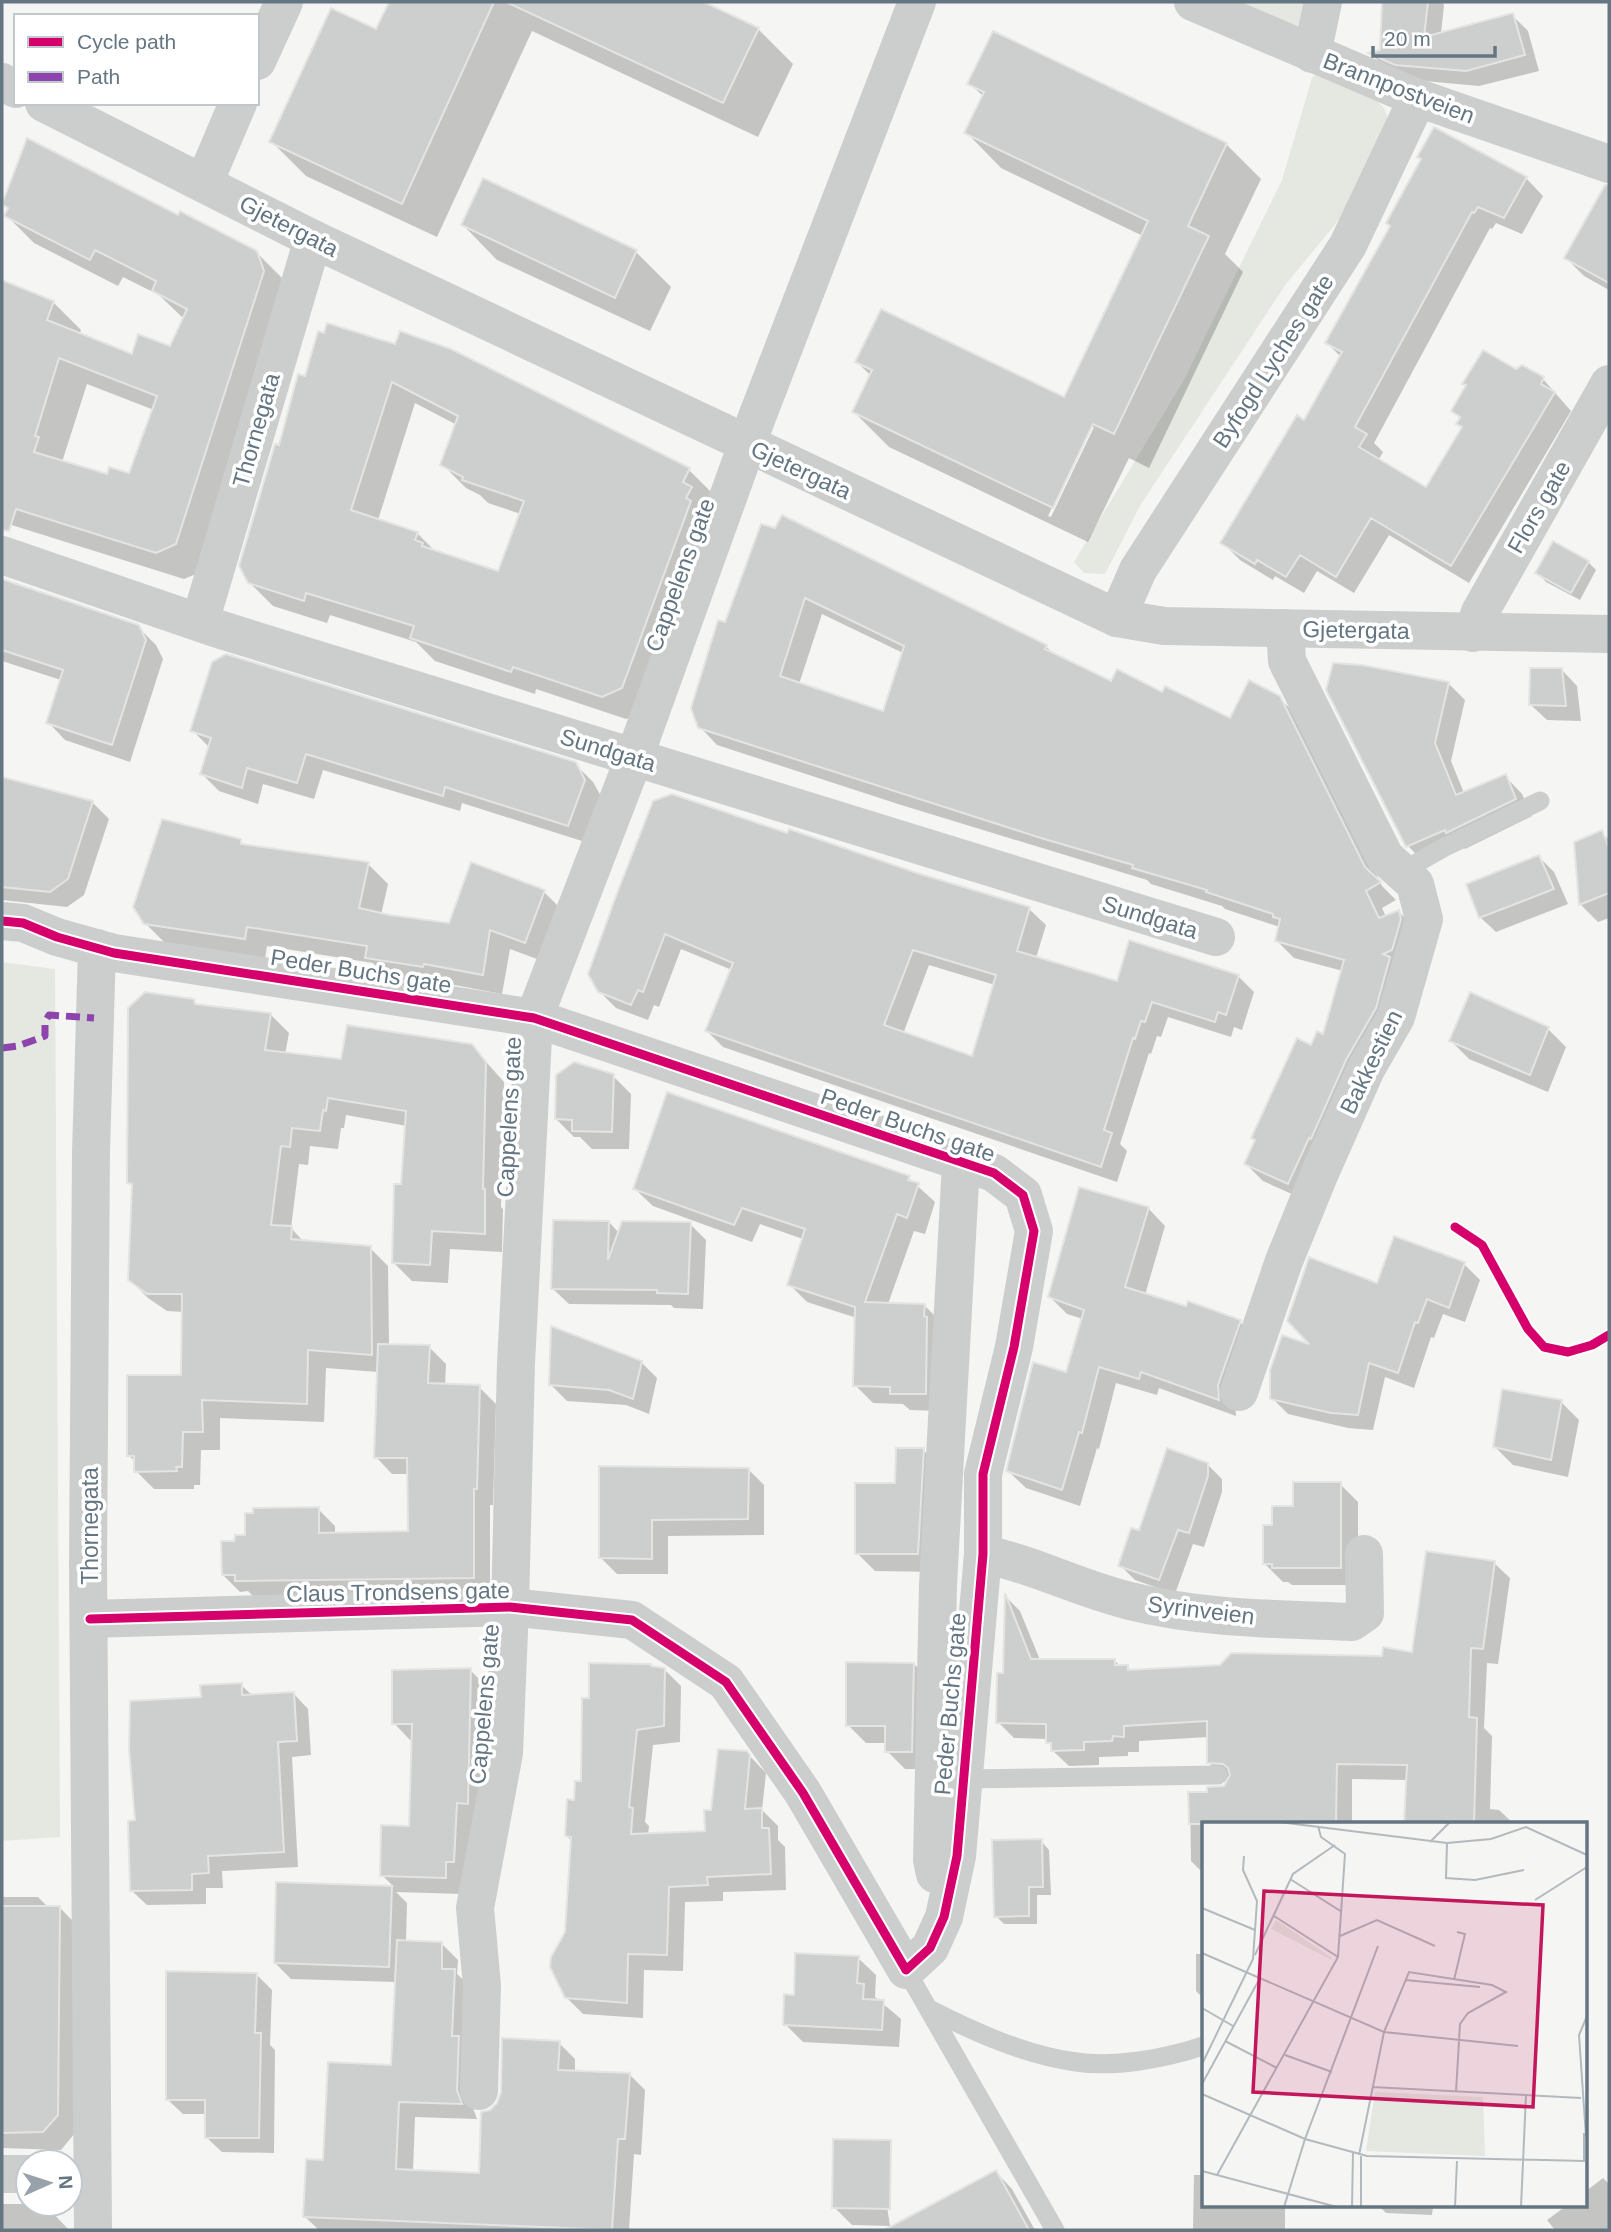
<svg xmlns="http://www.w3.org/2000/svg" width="1611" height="2232" viewBox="0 0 1611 2232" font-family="Arial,sans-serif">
<rect width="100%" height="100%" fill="#f5f5f3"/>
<g fill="#e4e8e1">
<path d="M1220,2H1315L1299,26Z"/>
<path d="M1317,73L1374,98L1384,108L1390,124L1371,175L1333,227L1286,284L1141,504L1105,574L1084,573L1074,562L1184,380L1282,180L1312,78Z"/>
<path d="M2,962L55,969L60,1837L2,1841Z"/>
</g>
<g fill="#0003" fill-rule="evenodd">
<path d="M391,2H700L758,29L793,64L758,137L532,31L437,237L306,176L271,141L377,31Z"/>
<path d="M1381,2H1442L1444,5L1441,34L1512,15L1528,31L1539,71L1479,86L1413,80L1386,68L1371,54L1382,51Z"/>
<path d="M969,83L1226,144L1261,179L1225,254L1243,272L1149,468L1129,458L1088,542L889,447L854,412L871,376L857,362L1065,399L1143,236L1001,168L967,133L984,97ZM1090,427H1094L1051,517L1048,516Z"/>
<path d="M1526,178L1543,196L1522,234L1496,223L1492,229L1490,228L1374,443L1383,452L1378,461L1427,489L1463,428L1461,419L1453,411L1543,379L1571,411L1469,583L1389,535L1354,593L1317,571L1304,593L1275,576L1273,580L1240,560L1222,542L1305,422L1341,357L1327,343L1391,227Z"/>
<path d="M1600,198L1609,203V290L1584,276L1566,258Z"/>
<path d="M4,204L179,217L256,252L284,280L203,571L184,579L2,522V282L53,302L81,330L79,335L133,356L171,349L184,319L159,295L123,277L118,286L34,243L6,215L9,209ZM87,384L154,410L130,476L108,477L62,462Z"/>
<path d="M463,225L636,252L671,287L650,331L497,260Z"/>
<path d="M319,333L689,470L712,493L645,711L626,719L536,689L535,694L435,661L416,642L330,615L327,623L273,606L249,582L280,447L306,379ZM415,403L457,425L442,464L466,488L480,495L488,503L521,514L499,573L437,553L417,533L378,520Z"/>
<path d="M762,526L1046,646L1055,656L1112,683L1163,695L1231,720L1279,698L1297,715L1382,886L1396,900L1382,908L1386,917L1399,912L1416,929L1305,1200L1263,1181L1246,1164L1312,1047L1324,1036L1343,971L1294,958L1277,941L1280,927L1225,909L1222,906L1151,884L1147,880L898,804L717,745L700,727L726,625ZM822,614L903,653L884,713L799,684Z"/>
<path d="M1588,562L1596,570L1580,600L1546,582L1538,573Z"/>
<path d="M2,582L138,627L156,645L163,659L130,762L65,740L48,722L61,680L2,661Z"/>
<path d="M1562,670L1577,686L1581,721L1547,720L1531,705Z"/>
<path d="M1448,683L1465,700L1451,761L1464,793L1505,776L1522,794L1532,816L1465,849L1463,847L1425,863L1404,842Z"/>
<path d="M192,730L575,764L593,782L602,798L585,842L462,803L460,811L323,770L314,799L263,784L258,804L219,791L202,774L210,748Z"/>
<path d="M2,779L93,803L109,819L84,895L67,907L2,900Z"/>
<path d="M1602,833L1609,840V918L1598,922L1580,904Z"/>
<path d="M788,835L1029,909L1046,925L1036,958L1118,983L1238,976L1254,992L1242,1030L1234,1027L1231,1037L1168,1017L1161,1037L1157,1036L1151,1054L1149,1053L1120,1144L1127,1151L1117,1182L723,1047L707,1031L732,970L681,949L659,1007L654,1005L648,1020L616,1008L599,991L590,973ZM929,965L995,985L973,1058L903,1034Z"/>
<path d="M240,841L246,846L368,864L388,884L381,915L450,925L544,892L564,912L545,962L510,949L502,994L444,983L443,986L387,978L373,963L267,946L265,959L166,944L145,923Z"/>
<path d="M1539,857L1554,872L1568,904L1496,932L1480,917Z"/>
<path d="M1471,995L1548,1029L1566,1047L1548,1092L1469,1059L1451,1041Z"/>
<path d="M193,1000L199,1006L270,1014L289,1033L285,1054L343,1061L471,1045L504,1082L501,1207L503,1209L502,1252L450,1249L448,1283L412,1281L393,1262L407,1126L346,1115L344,1128H341L338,1149L310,1146L308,1165L299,1164L291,1228L304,1242L370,1248L388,1266L389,1346L429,1347L446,1364L445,1386L479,1387L496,1404L493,1505H490V1594L254,1597L248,1591L240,1592L223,1575L236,1543L318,1509L335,1526V1534L410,1533L409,1474H392L376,1457L378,1372L326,1368L324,1422L220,1418V1450H201L200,1485H194V1489H154L136,1471V1462L129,1456L182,1377L184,1312L167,1311L148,1298L129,1279L134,1187L129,1183Z"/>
<path d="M613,1076L631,1094L629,1149H592L580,1137H574L556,1119Z"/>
<path d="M909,1178L935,1202L925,1234L914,1231L888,1304L924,1305L942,1323L943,1411L910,1410L903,1404L873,1403L855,1385L857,1318L807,1302L789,1284L803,1239L760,1224L752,1242L653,1206L635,1189Z"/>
<path d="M1148,1208L1165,1226L1145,1295L1240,1322L1257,1339L1235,1403L1236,1416L1159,1388L1157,1395L1116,1383L1099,1449L1097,1448L1080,1506L1026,1488L1008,1471L1067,1374L1083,1319L1067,1314L1049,1296Z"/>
<path d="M609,1222L619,1233L690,1224L706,1240L703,1309L674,1308L671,1305L569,1304L553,1289Z"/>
<path d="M1395,1239L1464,1264L1480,1280L1465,1322L1443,1314L1434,1338L1431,1337L1414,1388L1385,1377L1373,1430L1348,1428L1288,1414L1272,1398L1315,1348L1378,1285Z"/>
<path d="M641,1362L657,1378L649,1414L626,1405L567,1401L551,1385Z"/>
<path d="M1561,1402L1579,1420L1568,1477L1513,1465L1495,1447Z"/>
<path d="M923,1450L941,1468L935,1572L875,1571L857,1553L897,1485Z"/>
<path d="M1207,1464L1222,1479V1492L1204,1547L1193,1544L1175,1594L1135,1580L1120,1565L1140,1533Z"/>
<path d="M601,1468L748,1469L764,1485V1535L668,1536V1574H617L601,1558Z"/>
<path d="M1340,1484L1358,1502V1585H1292L1288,1582H1283L1265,1564L1274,1527L1294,1508Z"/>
<path d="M1494,1563L1510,1578L1498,1664L1487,1663L1484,1728L1492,1736L1490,1809L1499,1810L1514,1824H1406L1408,1780L1352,1779V1824H1203V1873L1191,1861L1190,1794L1208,1793L1225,1787L1230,1778H1224L1208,1762L1209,1737L1139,1741V1752H1128V1756L1099,1757V1765L1069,1766L1053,1751L1048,1739L1014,1738L998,1722L1005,1675L1006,1597L1020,1611L1040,1660H1114L1121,1667H1128L1132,1672L1384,1658L1414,1654Z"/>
<path d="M914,1664L932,1682L930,1769H905L887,1751V1743H866L848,1725Z"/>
<path d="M470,1670L487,1687L484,1820L462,1894L396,1892L407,1903L406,1942L442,1944L458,1960L457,1974L471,1987L473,2108L477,2119L415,2117L413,2172L481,2174L491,2111L559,2043L575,2059V2072L629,2074L645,2090L641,2155L634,2154L629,2230H319L304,2216L324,2161L393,2067L397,1982L291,1979L275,1963L278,1884L394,1887L382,1875L411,1828L413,1740H410L394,1723Z"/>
<path d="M665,1670L681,1686L680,1742L653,1745L645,1822L649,1826L648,1835L707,1833L713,1812L747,1753L766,1773L762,1810L778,1826V1840L785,1847L786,1890L723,1892V1901L685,1902L683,1971L644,1970L643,2018L583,2014L566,1997V1932L572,1842L567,1836L583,1783L591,1700Z"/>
<path d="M241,1685L253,1696L294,1694L308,1709L311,1755L292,1757L298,1867L222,1871L223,1888H206V1904L147,1905L132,1891L136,1822L203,1699Z"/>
<path d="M1041,1841L1049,1850L1051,1895H1037V1924H1004L996,1916Z"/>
<path d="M2,1897H38L49,1908H60L78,1926L75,2133L61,2150L2,2148Z"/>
<path d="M1196,1954H1203V1998L1196,1991Z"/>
<path d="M858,1958L876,1975L875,1997L901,2019L899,2047L803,2042L785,2024Z"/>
<path d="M257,1975L272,1990L270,2045L275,2050L274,2153L222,2152L206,2137L207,2114H183L167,2099Z"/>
<path d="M880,2160L890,2226L852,2225L834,2207Z"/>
<path d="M996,2172L1012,2189L1035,2230H914L908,2219Z"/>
<path d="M1194,2175H1203V2206H1285V2230H1193Z"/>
<path d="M1603,2178L1609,2184V2230H1555L1547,2220L1566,2206H1585V2192Z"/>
<path d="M2,2204H44L69,2230H2Z"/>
<path d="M1379,2206H1433L1432,2215L1386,2213Z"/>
</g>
<g fill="#cdcece" stroke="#e4e4e3" stroke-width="2" fill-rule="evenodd">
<path d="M389,2H494L402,204L269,142L331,8L376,29Z"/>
<path d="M506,2H704L759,28L723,103Z"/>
<path d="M1382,2H1428L1424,37L1513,13L1525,55L1466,71L1395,65L1368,53L1380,50Z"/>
<path d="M993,31L1227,143L1188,226L1209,236L1114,434L1093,424L1053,508L852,412L872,370L855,362L881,309L1064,397L1148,221L964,133L984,92L967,84Z"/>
<path d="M1434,127L1527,177L1504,218L1478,207L1474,213L1472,212L1355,427L1367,434L1359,447L1426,487L1462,427L1456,424L1460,417L1451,411L1466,385L1462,384L1483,350L1516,369L1522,365L1544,377L1541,384L1555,392L1451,566L1371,518L1336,577L1300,555L1286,577L1257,560L1255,564L1220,543L1297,415L1304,420L1342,352L1325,343L1390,226L1386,223L1421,159L1417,157Z"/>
<path d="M27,138L178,215L180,211L257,251L264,271L176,544L156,553L16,509L9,531L2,530V280L54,301L47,320L132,354L138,334L170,346L187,309L152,291L156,281L95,250L90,260L4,216L8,208L2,204ZM59,358L157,396L129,473L109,467L107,474L34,452L39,437L35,436Z"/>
<path d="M483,178L637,250L615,298L461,225Z"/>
<path d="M1605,185H1609V283L1564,258Z"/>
<path d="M327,323L395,344L400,331L451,349L690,468L683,482L692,487L686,498L691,501L622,688L602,697L513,667L511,672L410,638L414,626L306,593L304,601L248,583L239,566L275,444L279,445L298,374L305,376L318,331L324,333ZM392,382L458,416L440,465L463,477L462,480L524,501L498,571L422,546L423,543L415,540L418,532L351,510Z"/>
<path d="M782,515L1047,645L1045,649L1111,681L1117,669L1162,692L1165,686L1230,718L1249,680L1280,696L1365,867L1381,882L1366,891L1379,918L1399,910L1401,919L1392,950L1383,954L1390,957L1376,1008L1346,1060L1311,1139L1309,1138L1288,1184L1244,1164L1255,1140L1251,1138L1297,1038L1311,1045L1317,1031L1323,1034L1344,960L1275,941L1280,919L1273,917V914L1206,892L1207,890L1132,868L1133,865L1041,838L698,728L691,708L718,620L725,622L761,524L775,528ZM805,598L904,646L883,711L780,676Z"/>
<path d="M1553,541L1589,561L1571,593L1535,573Z"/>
<path d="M2,579L139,625L146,640L112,745L46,723L63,670L2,650Z"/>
<path d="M226,654L576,762L585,780L568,826L445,787L443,796L306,754L297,783L247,768L242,788L200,774L211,738L190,731L212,662Z"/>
<path d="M1333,663L1362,665L1449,682L1435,743L1456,795L1506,774L1516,799L1446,833L1445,830L1406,847L1326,690Z"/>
<path d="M1530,668H1562L1566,706L1529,705Z"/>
<path d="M2,777L93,801L68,879L50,892L2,887Z"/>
<path d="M672,794L787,833L789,829L917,873L1030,907L1017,951L1117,981L1129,940L1239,975L1226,1015L1218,1012L1215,1022L1152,1002L1145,1022L1141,1021L1135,1039L1133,1038L1104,1130L1112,1133L1101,1167L705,1031L733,963L665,934L643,992L638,990L631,1005L598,992L588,974L616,896L653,801ZM913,950L996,975L972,1056L884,1025Z"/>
<path d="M162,819L241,839V844L369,862L359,908L390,915L449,923L471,862L545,890L525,943L490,930L483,975L424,964L423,967L365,958L367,946L247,927L245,939L144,924L133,907Z"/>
<path d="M1602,830L1609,848V893L1579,905L1574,842Z"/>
<path d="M1539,855L1554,889L1479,918L1466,884Z"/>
<path d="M145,992L194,999L195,1004L271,1013L265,1050L341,1059L347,1025L472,1044L486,1062L483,1189H485V1234L432,1231L430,1265L392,1263L394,1184H401L406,1111L328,1098L326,1111L323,1110L320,1131L292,1128L290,1147L281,1146L271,1225L292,1226L291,1239L371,1246L372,1355L308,1350L307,1404L202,1400L203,1432H183L182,1467H176L177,1471L134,1472V1456H127V1375H181L182,1294H147L128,1280L132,1184L127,1183L128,1008Z"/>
<path d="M1470,992L1549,1027L1530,1075L1449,1041Z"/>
<path d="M574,1062L614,1074L612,1132L572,1131V1120L555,1119L556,1075Z"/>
<path d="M667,1092L910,1176L908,1180L919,1183L907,1218L897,1214L865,1302L925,1304L924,1316L927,1317L926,1394H890V1387L853,1386L855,1307L787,1285L805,1229L742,1208L734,1225L633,1189Z"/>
<path d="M1079,1187L1149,1207L1125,1287L1186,1306L1188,1301L1241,1320L1218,1385L1219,1400L1141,1372L1139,1379L1099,1367L1082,1433L1079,1432L1062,1490L1006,1471L1033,1362L1066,1372L1084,1310L1048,1297Z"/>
<path d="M553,1220L609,1221L608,1260L622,1221L691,1222L688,1294L657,1293V1290L551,1289Z"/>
<path d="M1394,1236L1465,1262L1449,1308L1427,1299L1418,1323L1415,1322L1398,1373L1369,1363L1358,1415L1331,1413L1270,1399V1370L1282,1335L1309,1344L1287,1321L1309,1257L1377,1283Z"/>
<path d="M551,1326L642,1361L633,1399L609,1390L549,1385Z"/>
<path d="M378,1344L430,1345L428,1383L480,1385L477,1489H474V1578L235,1581V1575H222L221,1541H234L235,1535H245V1513H253V1508L319,1507V1533L408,1531L407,1458H374Z"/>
<path d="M1502,1389L1562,1400L1551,1460L1493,1447Z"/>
<path d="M896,1448H924L918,1554H855V1483H895Z"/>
<path d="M1167,1448L1208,1463V1476L1189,1533L1178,1530L1159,1580L1118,1566L1131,1528L1139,1530Z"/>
<path d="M599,1466L749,1468L748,1519L652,1520V1559L599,1558Z"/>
<path d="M1293,1482H1341V1568H1272V1564H1263V1525H1272V1506H1293Z"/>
<path d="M1426,1551L1495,1561L1483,1649L1471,1648L1469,1717L1477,1718L1474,1824H1404L1407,1765L1337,1764L1336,1824H1189L1188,1792H1207V1787L1224,1786L1230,1775L1228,1768L1223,1764L1207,1763V1721L1124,1726V1737L1113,1736L1112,1741L1084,1742V1750L1051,1751V1743H1046V1724L996,1723L997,1673H1003L1005,1593L1031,1659H1115V1665H1128V1670L1220,1665L1231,1653L1382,1656L1383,1647L1412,1652Z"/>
<path d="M846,1662L914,1663L912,1752H885V1726H846Z"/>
<path d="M589,1663L651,1664V1666L665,1668L664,1726L637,1730L629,1807L633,1808L631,1834L705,1831L704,1810H711L718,1749L747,1751L750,1755L745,1809L762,1808V1828H769L771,1874L707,1877L708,1885L669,1887L667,1955L628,1954L627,2003L565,1998L550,1967L551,1957L565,1932L571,1837L565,1836L567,1799L574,1800L575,1781H581L582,1698H589Z"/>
<path d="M471,1668L468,1804L457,1803L454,1862H446V1878L380,1876L381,1825L409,1826L412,1724H392V1670Z"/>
<path d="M242,1683V1695L294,1692L297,1741L278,1742L284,1852L208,1856L209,1873L192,1874V1890L130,1891L128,1821L135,1820L129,1749L130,1701L201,1697L200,1685Z"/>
<path d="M1042,1839L1043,1887H1029V1916L994,1917L992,1840Z"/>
<path d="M276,1882L392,1886L389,1967L274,1963Z"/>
<path d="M2,1906H60L58,2115L43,2132L2,2133Z"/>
<path d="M397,1940L442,1942V1969H455L452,2036H459L457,2090L462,2104L399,2102L396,2169L479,2173L481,2112L490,2110L497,2103L501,2092L502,2038L560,2041L558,2070L630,2073L625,2139H618L612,2230L303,2217L306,2159L323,2160L328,2062L391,2065Z"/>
<path d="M795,1953L859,1956L857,1983L864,1984L863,1999L884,2000L882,2030L783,2025L784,1994L794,1995Z"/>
<path d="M166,1971L257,1973L255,2033H261L259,2138H205V2100H166Z"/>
<path d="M833,2139L891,2140L890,2209L832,2208Z"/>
<path d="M996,2170L1029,2230H884Z"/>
</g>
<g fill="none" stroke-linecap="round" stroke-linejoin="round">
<g stroke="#cccece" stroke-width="19">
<path d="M1401,872L1443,848L1540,801"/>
<path d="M963,1779L1218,1775"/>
<path d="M906,1970L1055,2230"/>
<path d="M929,2009C974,2032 1025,2055 1076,2062C1115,2068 1167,2058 1203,2046"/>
</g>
<g stroke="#cccece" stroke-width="38">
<path d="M1193,2L1415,97L1609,164"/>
<path d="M1312,54L1323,2"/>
<path d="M257,61L284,2"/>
<path d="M2,82L16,89"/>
<path d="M44,103L313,239L1117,618L1164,626L1609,634"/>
<path d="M204,183L238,103"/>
<path d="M2,555L215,628L1216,937"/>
<path d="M1117,618L1138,570L1348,245L1411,112L1415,97"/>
<path d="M200,622L313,239"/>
<path d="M1473,633L1480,612L1609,384"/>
<path d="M2,921L23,923L57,937L114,953L534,1018L994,1173L1023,1195L1034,1231L1014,1347L983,1474V1554L957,1856L944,1917L930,1948L906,1970L803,1793L726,1682L632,1620L510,1607L90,1619"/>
<path d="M1239,1392L1284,1261L1319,1175L1366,1069L1396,1017L1424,919L1415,884L1385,857L1287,661L1285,628"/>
<path d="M983,1554C1033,1564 1080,1589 1130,1601C1202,1619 1278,1619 1352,1622L1365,1613L1364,1554"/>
<path d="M935,1874L932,1860L938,1585L961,1163"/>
<path d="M479,2091L482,1986L475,1908L504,1753L510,1607L516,1363L534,1018L634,758L757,417L917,2"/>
<path d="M2,2174H28"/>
<path d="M93,2230L88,1564L91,1153L97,948"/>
</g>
<path stroke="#8e44ad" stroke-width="7" stroke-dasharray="14 7" stroke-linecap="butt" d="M2,1048L18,1046L45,1036V1022L49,1015L94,1018"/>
<defs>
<g id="cycleway">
<path d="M2,921L23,923L57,937L114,953L534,1018L994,1173L1023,1195L1034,1231L1014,1347L983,1474V1554L957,1856L944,1917L930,1948L906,1970L803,1793L726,1682L632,1620L510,1607L90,1619"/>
<path d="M1455,1227L1482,1245L1528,1329L1544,1347L1568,1352L1592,1345L1609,1335"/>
</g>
</defs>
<use href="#cycleway" stroke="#fff" stroke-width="13"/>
<use href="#cycleway" stroke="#d6006c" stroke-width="9"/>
</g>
<g text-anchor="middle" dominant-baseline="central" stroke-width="7" stroke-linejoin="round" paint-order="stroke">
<g font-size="23" fill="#657683" stroke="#fff">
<text transform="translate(1399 88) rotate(21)">Brannpostveien</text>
<text transform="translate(289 226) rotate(27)">Gjetergata</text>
<text transform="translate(1273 361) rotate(-57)">Byfogd Lyches gate</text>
<text transform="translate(256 430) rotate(-74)">Thornegata</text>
<text transform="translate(801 470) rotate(25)">Gjetergata</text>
<text transform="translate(1539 507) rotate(-60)">Flors gate</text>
<text transform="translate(680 575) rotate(-70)">Cappelens gate</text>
<text transform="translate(1356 630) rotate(1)">Gjetergata</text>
<text transform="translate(608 750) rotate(17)">Sundgata</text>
<text transform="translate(1150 917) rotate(17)">Sundgata</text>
<text transform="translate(361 971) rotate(9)">Peder Buchs gate</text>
<text transform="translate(1371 1062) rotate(-64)">Bakkestien</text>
<text transform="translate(509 1117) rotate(-87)">Cappelens gate</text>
<text transform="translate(908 1125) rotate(19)">Peder Buchs gate</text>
<text transform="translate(90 1526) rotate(-90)">Thornegata</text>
<text transform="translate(398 1592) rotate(-1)">Claus Trondsens gate</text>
<text transform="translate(1201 1610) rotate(7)">Syrinveien</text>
<text transform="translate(484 1704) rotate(-85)">Cappelens gate</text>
<text transform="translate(950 1704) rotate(-85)">Peder Buchs gate</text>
</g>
</g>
<g transform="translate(1202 1822)">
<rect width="385" height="385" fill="#f5f5f3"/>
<path d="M74,98L130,136V138L69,107ZM173,270L281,275L283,334L164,329Z" fill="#e4e8e1"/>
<path fill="none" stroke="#b2babf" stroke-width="2" d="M77,0L245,21L289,17L324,5L385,33M228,20L248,0M245,21L244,56L273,58L322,48M88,57L140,90M333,78L385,45M0,86L53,108M72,94L136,135M138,114L175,98L233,124M0,131L182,210L316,224M53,133L91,52L133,23M203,158L278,165M252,158L263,112L255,110M0,186L31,204M23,219L75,246M83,233L130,250M0,242L51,137L55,79L41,48L42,34M0,262L58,156M170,265L379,276M0,272L103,317L165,334L382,339V311M384,315L377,213L385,194M157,333L182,210L207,150L290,163L304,170L266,191L258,202L254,270M385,338V367M0,349L135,385M15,353L136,135L143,32L119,15L116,4M82,385L103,317L176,124M150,385L151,331M159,385V334M253,385L255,339M319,385L324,273"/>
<path fill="#c2185b" fill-opacity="0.15" stroke="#c2185b" stroke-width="3.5" d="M62,69L341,83L331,285L51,270Z"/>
<rect width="385" height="385" fill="none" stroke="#657683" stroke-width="3.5"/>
</g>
<rect width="1611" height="2232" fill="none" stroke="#657683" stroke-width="7"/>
<rect x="14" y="14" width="245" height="91" fill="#ffffff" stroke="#c1c8cd" stroke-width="2"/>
<rect x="28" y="37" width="35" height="10" fill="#d6006c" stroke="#c1c8cd" stroke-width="2"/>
<text x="77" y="49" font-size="21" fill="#657683">Cycle path</text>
<rect x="28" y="72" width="35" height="10" fill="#8e44ad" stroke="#c1c8cd" stroke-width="2"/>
<text x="77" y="84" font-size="21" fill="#657683">Path</text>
<g transform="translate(49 2183) rotate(87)"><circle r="33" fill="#ffffff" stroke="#c1c8cd" stroke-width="2"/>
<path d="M0-5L12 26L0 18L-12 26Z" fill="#97a2aa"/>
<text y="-10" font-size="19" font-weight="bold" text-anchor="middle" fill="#657683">N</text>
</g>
<path d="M1373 46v10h122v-10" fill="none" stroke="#657683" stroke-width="3.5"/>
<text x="1384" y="46" font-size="21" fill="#657683" stroke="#ffffff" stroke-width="5" paint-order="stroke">20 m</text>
</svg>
